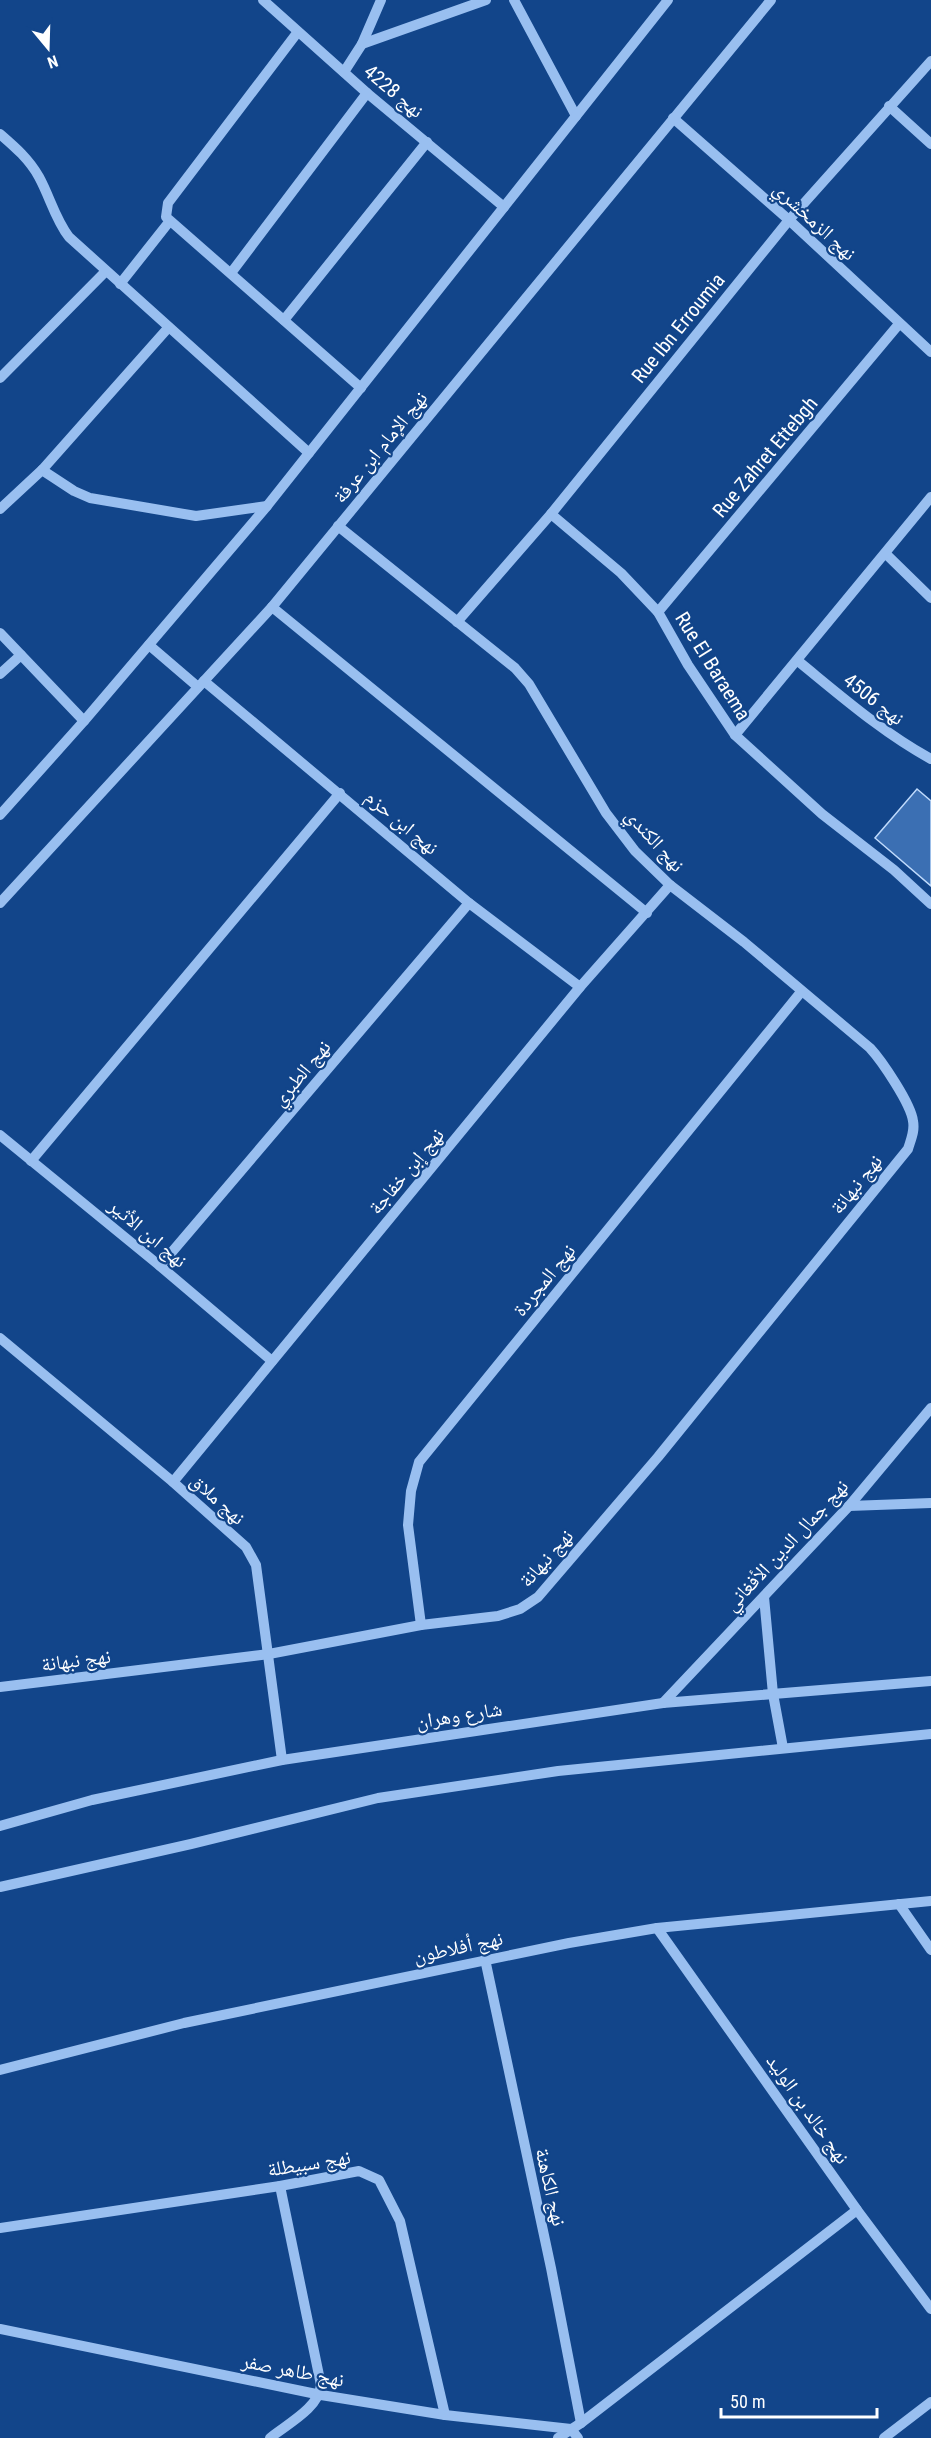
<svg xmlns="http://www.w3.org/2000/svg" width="931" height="2438" viewBox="0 0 931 2438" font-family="'Roboto Condensed','Noto Naskh Arabic',sans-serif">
<rect width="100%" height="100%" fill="#12458a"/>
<path fill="#3b6fb3" stroke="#bfdafc" stroke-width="1.5" d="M917,789L931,801V886L875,838Z"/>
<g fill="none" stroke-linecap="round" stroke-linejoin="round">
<g stroke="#99bff0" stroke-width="10">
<path d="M263,0L367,93L504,207"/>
<path d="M514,0L576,116"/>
<path d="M297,33L168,203L166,217L361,388"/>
<path d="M362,44L486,0"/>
<path d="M344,72L362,44L381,0"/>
<path d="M889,106L931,144"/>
<path d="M673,118L789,220L931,352"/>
<path d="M0,134C15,147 29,159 39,177C50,197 55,219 69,237L309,453"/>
<path d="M231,273L367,93"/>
<path d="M120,284L169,222"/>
<path d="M284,320L427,142"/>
<path d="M0,378L106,271"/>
<path d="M42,470L168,328"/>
<path d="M0,509L42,470L74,491L90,498L196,516L267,506"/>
<path d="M551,514L621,573L658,612L688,665L735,735L822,814L894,870L931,904"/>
<path d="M886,554L931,598"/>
<path d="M272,607L647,913"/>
<path d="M658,612L899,324"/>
<path d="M457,622L551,514L789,220L931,61"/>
<path d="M0,633L84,721"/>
<path d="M149,645L198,687"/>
<path d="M798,661C841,696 882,732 931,759"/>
<path d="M0,674L21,655"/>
<path d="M204,681L469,903L580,987"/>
<path d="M735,735L931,497"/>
<path d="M0,815L84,721L267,506L668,0"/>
<path d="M0,903L272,607L771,0"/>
<path d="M0,1135L160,1266L272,1361"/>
<path d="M31,1161L340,793"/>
<path d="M160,1266L469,903"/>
<path d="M0,1338L173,1482L246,1547L256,1565L282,1760"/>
<path d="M173,1482L580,987L670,885"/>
<path d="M849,1506L931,1503"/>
<path d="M764,1597L773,1694L783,1748"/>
<path d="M421,1625L408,1525L411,1491L419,1462L801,992"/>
<path d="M0,1687L269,1654L421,1625L498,1616L520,1609L538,1597L658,1457L908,1149C911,1139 915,1131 913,1121C911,1104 882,1061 870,1048L744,942L670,885L635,851L606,813L529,684L515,668L338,526"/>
<path d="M663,1703L849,1506L931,1408"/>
<path d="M0,1826L92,1800L282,1760L663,1703L931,1681"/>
<path d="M0,1887L191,1844L378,1798L558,1771L931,1734"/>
<path d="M899,1904L931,1950"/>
<path d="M657,1928L857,2210L931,2309"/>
<path d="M485,1959L551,2268L581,2423"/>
<path d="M0,2070L184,2023L569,1943L657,1928L931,1901"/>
<path d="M0,2228L280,2186L359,2171L379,2180L400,2221L445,2415"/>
<path d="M0,2329L321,2395L445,2415L571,2429L578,2438"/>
<path d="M270,2438C287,2424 319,2408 321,2385L280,2186"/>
<path d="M558,2438L581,2423L857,2210"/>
<path d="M884,2438L931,2402"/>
</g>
</g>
<g text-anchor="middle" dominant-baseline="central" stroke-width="4.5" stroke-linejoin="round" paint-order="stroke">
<g font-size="20" fill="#fff" stroke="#12458a">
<text transform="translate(394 91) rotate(40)">نهج 4228</text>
<text transform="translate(815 221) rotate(43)">نهج الزمخشري</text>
<text transform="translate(678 328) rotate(-51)">Rue Ibn Erroumia</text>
<text transform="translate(380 447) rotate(-51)">نهج الإمام ابن عرفة</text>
<text transform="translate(765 457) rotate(-50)">Rue Zahret Ettebgh</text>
<text transform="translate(713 666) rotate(58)">Rue El Baraema</text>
<text transform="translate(874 699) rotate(38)">نهج 4506</text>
<text transform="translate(402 822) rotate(40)">نهج ابن حزم</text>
<text transform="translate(655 840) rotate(48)">نهج الكندي</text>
<text transform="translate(301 1073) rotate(-50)">نهج الطبري</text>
<text transform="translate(406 1171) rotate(-50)">نهج إبن خفاجة</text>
<text transform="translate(856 1184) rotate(-51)">نهج نبهانة</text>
<text transform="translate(148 1233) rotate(40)">نهج ابن الأثير</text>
<text transform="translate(544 1280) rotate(-51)">نهج المجردة</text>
<text transform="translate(218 1499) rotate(42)">نهج ملاق</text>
<text transform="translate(786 1545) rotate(-47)">نهج جمال الدين الأفغاني</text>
<text transform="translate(546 1558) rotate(-48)">نهج نبهانة</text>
<text transform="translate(76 1660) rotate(-7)">نهج نبهانة</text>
<text transform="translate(459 1715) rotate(-9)">شارع وهران</text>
<text transform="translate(458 1947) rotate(-12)">نهج أفلاطون</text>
<text transform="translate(808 2109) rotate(55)">نهج خالد بن الوليد</text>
<text transform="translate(309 2163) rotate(-9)">نهج سبيطلة</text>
<text transform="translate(551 2187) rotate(77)">نهج الكاهنة</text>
<text transform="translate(293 2370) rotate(11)">نهج طاهر صفر</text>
</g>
</g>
<g transform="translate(48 48) rotate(161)" stroke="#12458a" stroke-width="4.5" paint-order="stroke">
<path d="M0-4.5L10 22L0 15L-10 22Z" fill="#ffffff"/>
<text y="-9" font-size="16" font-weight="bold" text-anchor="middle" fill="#ffffff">N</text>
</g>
<path d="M721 2408v9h156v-9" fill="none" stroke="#ffffff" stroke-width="3"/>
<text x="730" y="2408" font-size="18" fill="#ffffff" stroke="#12458a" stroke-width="4.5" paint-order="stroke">50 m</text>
</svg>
